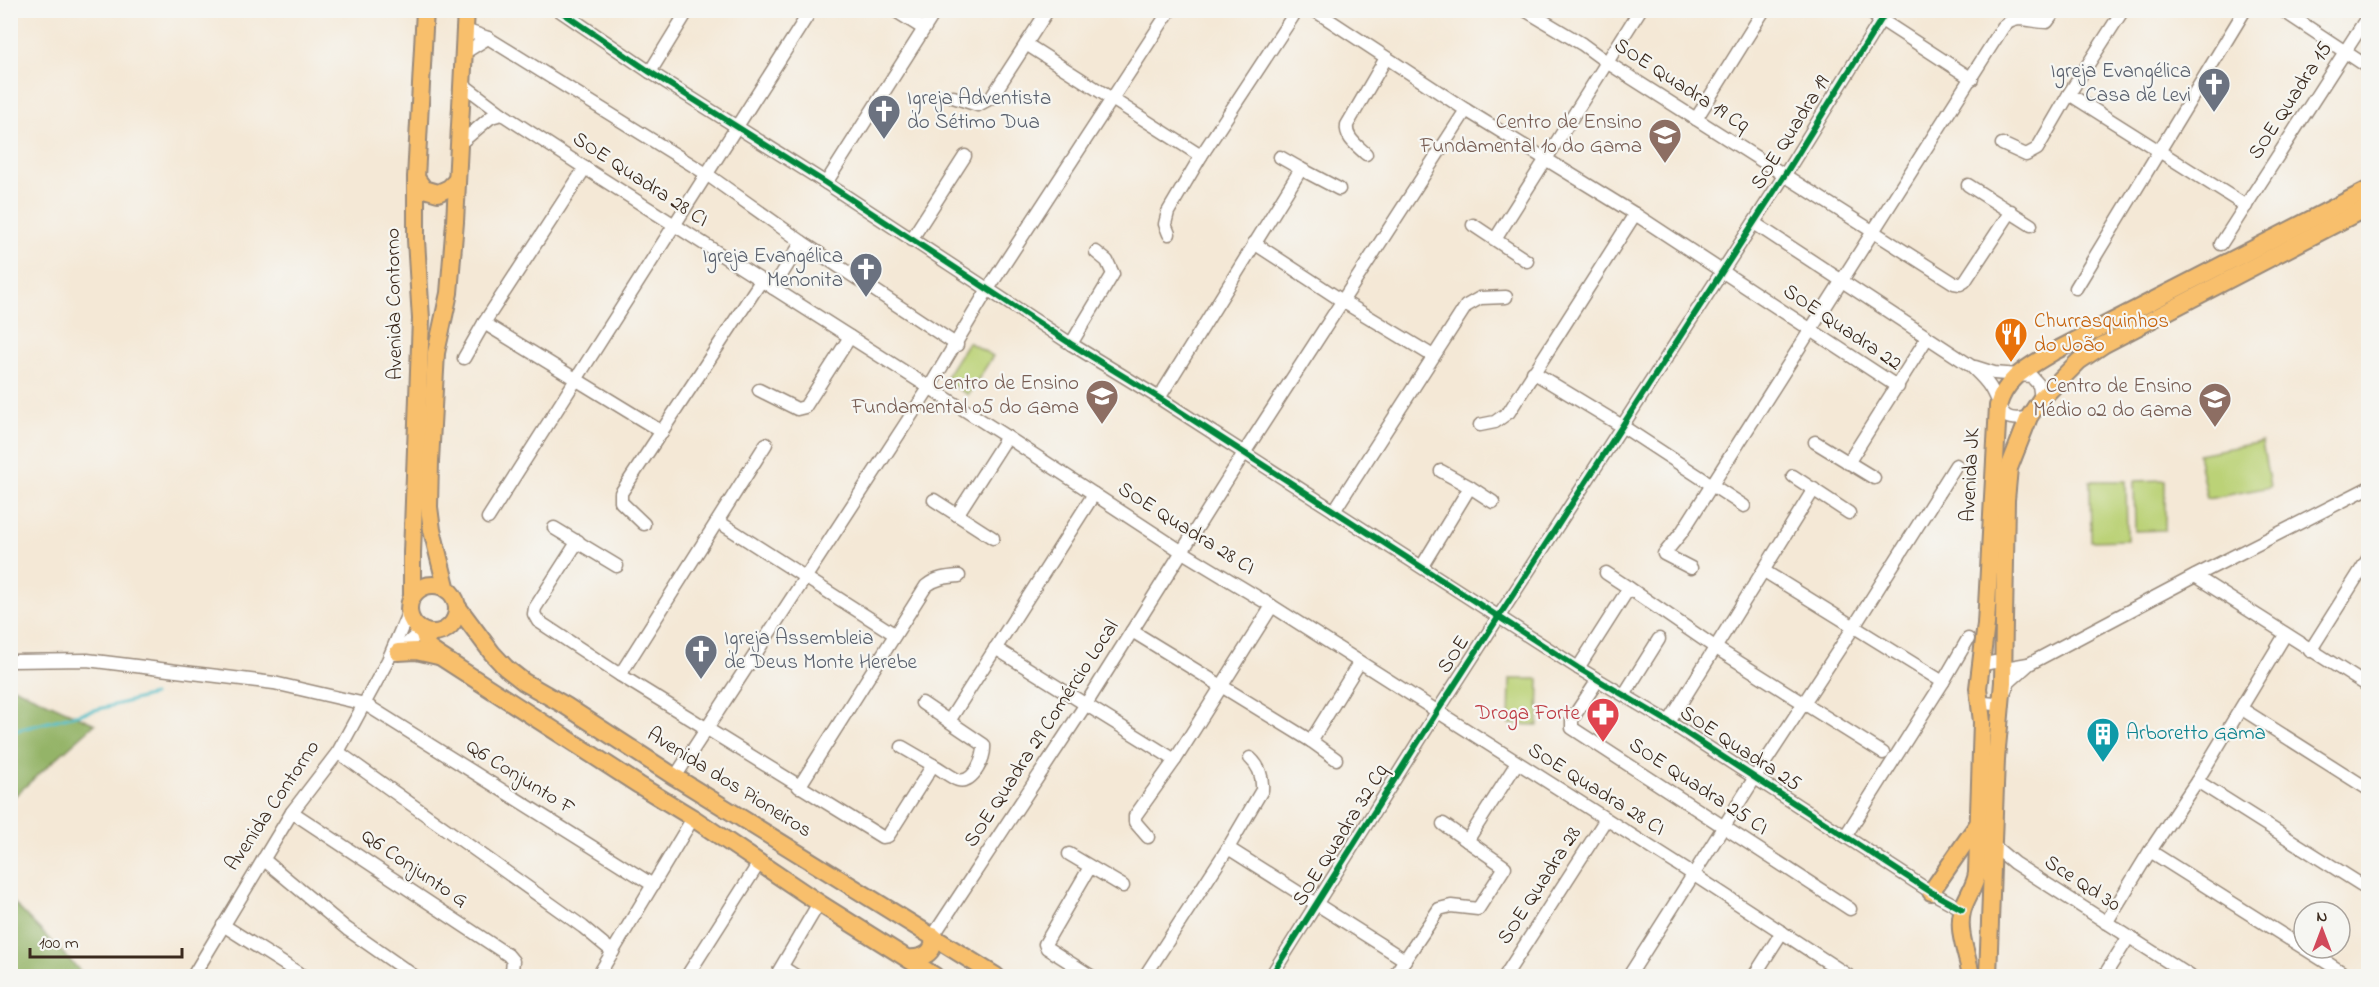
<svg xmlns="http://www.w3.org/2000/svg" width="2379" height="987" viewBox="0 0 2379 987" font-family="'Indie Flower',sans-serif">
<rect width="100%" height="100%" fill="#f6f6f2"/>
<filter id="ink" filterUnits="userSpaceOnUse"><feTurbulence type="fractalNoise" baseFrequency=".0167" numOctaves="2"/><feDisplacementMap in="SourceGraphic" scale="12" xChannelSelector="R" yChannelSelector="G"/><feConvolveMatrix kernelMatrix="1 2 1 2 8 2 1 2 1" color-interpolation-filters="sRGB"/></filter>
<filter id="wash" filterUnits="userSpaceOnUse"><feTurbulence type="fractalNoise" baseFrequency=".008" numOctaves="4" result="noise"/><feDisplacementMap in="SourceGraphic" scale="24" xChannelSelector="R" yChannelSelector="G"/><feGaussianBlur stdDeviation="1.35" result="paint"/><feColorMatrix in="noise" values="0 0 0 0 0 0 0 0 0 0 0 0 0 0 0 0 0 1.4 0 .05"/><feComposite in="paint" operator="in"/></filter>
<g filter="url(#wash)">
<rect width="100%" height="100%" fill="#f4e8d6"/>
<g fill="#bbd277" stroke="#7b7e4a" stroke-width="1.5">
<path d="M968,342L993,356L968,395L944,380Z"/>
<path d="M2262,442L2270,487L2207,499L2198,454Z"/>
<path d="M2165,480V530L2135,531L2134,481Z"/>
<path d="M2090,481H2126L2127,540L2091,541Z"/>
<path d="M1510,679H1539L1538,725L1509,724Z"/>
</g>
<g fill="#94b468" stroke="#686f43" stroke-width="1.5">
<path d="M11,686L95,724L11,799Z"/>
<path d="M11,900L85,976H11Z"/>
</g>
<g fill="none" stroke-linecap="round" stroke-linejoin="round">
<path stroke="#4fbdc7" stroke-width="3" d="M10,732L153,695"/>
</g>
</g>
<g filter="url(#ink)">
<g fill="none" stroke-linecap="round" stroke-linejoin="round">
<defs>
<g id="minor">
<path d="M559,10L650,72L826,183L1071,344L1159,398L1578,668L1669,722L1931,892L1962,909"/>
<path d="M894,10L924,29"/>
<path d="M1314,10L1466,110L1635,214L1898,387"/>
<path d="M1525,10L1582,44L1608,63L1954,283L1960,284L1965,281L2011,211"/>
<path d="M1866,10L1972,79"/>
<path d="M2282,10L2368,67"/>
<path d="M488,38L705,173L802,242L957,345"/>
<path d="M1026,44L1201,156L1297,10"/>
<path d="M464,53L488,38L465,30"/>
<path d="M650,72L688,10"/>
<path d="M461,83L502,114L585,168L1007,437L1181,551L1272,606L1694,875L1849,976"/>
<path d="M2069,94L2246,206"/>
<path d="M953,97L978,105L991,98L1048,10"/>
<path d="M1696,119L1764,10"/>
<path d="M2002,144L2026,155L2037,149L2069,94L2123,10"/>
<path d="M458,145L491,117L502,114"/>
<path d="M1366,154C1358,146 1345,138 1347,125L1386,58"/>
<path d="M1301,169L1339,189"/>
<path d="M826,183L936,10"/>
<path d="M1968,185L2031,225"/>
<path d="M1754,223L1971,366C1977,372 1985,379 1990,387C2003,408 1998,424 2029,417"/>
<path d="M1473,225L1527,261"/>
<path d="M1169,234L1165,224L1168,212L1201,156"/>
<path d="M1496,238L1640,10"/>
<path d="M911,240L965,156"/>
<path d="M1254,243L1344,302L1433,356"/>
<path d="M2221,244L2368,16"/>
<path d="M773,288L802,242"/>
<path d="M2076,288L2245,10"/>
<path d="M484,323L662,432"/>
<path d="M1071,344L1113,274L1107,261L1096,252"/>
<path d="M464,358L484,323L585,168"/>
<path d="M1975,367L1994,373L2031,376L2039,385L2041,399"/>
<path d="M1533,372L1622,426L1744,506"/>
<path d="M759,390L797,409L805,407L850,337"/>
<path d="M1159,398L1301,169L1280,157"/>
<path d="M1480,425L1495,422L1509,412L1635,214"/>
<path d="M1815,442L1874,478"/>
<path d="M1848,463L1927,338"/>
<path d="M1793,476L1849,513"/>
<path d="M1470,487L1493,502"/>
<path d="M934,500L993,538"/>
<path d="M1334,511L1466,306L1480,298L1506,297"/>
<path d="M957,515L1007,437"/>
<path d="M488,518L811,10"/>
<path d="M719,522L894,634"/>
<path d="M644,524L621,502V493L761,281"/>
<path d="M554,528L617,566"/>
<path d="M578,541L535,608L534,614L538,621L620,675L882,837L888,836L933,765C941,769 950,777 958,780C974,784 985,757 984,745L922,703"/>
<path d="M1422,566L1470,487L1441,471"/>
<path d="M1691,568L1664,554L1682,532L2003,27C2017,13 2030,22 2047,22L2056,10"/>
<path d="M1764,571L1943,682"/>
<path d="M2195,576L2368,686"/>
<path d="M1629,588L1716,648L1883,753"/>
<path d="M1132,631L1311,741L1359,663"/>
<path d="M995,648L1175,760"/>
<path d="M2310,651L2368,559"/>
<path d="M396,654L422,630"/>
<path d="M10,661L87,660L274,683L365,704L653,885"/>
<path d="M1981,665L1994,662L2011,667L2028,664"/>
<path d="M1578,668L1629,588L1606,573"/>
<path d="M620,675L766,444"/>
<path d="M1598,680L1572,719V728L1850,909"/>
<path d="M1624,695L1659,639"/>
<path d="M1980,699L1984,703L1995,704L2001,699L2009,682L2029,664L2195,576L2368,488"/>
<path d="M2242,709L2368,789"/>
<path d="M949,721L1094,494"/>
<path d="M1669,722L1814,489"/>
<path d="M1311,741L1336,759"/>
<path d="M902,747L933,765"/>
<path d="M338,752L583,927L613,952"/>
<path d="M675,777L929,388L988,289L1170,10"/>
<path d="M2197,781L2368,889"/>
<path d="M799,787L926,586C936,578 946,577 959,576"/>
<path d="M292,812L508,955L513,961L512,970L509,976"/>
<path d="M1846,835L1943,682L1968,639"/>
<path d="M1148,837L1135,822V816L1175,760L1272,606"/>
<path d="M1467,841L1517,763"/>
<path d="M1994,846L2014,863L2190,976"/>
<path d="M1228,848L1405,960"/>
<path d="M2150,851L2348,976"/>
<path d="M1069,854L1123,886"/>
<path d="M263,859L347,929L414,976"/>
<path d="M1090,867L1045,944L1047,948L1091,976"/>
<path d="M2106,923L2150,851L2197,781L2285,635"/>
<path d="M223,925L303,976"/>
<path d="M933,936L1086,704L1244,453L1466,110"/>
<path d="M782,967L796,976"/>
<path d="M193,976L292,812L338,752L388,660L409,611"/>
<path d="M598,976L693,818"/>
<path d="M687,976L759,863"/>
<path d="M776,976L819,903"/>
<path d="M1145,976L1228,848L1262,790C1263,777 1260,767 1250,758"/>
<path d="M1271,976L1437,712L1784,176L1887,10"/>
<path d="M1394,976L1439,909L1451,906L1478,909L1505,867L1443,824"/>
<path d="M1505,976L1606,819"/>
<path d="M1629,976L1754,779L1855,625L1956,465"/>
<path d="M1754,976L1782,932"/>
<path d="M2104,976L2128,938"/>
</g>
<g id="major">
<path d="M416,178L424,189L438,193L449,188L456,181"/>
<circle cx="433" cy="609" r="24"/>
<path d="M447,590L432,530L429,507L430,461L436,353L449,293L455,222L466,10"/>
<path d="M412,597V553L421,319L416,240V178L425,10"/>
<path d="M457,606L492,653L506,668L524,682L566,706L675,777L996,976"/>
<path d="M423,631L428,648L441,657L639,785L693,818L819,903L935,976"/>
<path d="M398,652L416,651L438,656"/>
<path d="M1931,892L1978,824"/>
<path d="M907,958C922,959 936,954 933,936"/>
<path d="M1971,976C1968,956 1957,933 1962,912C1965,898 1975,888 1977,873L1982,722L1978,688L1986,624L1998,406C2006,377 2029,367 2053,352L2368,190"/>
<path d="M1988,976L1996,759L2003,682L2006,500L2009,468L2029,417L2041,399L2079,361L2103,345L2368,207"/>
</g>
</defs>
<use href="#minor" stroke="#98897a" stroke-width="15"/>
<use href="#major" stroke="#98897a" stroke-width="20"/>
<use href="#minor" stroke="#fff" stroke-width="12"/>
<use href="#major" stroke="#f8bf6c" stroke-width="16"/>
<defs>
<g id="cycleway">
<path d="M559,10L650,72L826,183L1071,344L1159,398L1578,668L1669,722L1931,892L1962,909"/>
<path d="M1271,976L1437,712L1784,176L1887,10"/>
</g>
</defs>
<use href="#cycleway" stroke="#f6f6f2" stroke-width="10"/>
<use href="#cycleway" stroke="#00873e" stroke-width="6"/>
</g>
</g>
<defs>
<symbol id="church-pin" viewBox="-11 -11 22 30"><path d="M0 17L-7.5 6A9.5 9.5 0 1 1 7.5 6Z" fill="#6b7280" stroke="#f6f6f2"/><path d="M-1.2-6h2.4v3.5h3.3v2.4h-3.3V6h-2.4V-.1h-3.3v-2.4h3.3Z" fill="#fff"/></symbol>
<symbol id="school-pin" viewBox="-11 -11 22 30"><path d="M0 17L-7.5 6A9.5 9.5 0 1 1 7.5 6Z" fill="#8d6e63" stroke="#f6f6f2"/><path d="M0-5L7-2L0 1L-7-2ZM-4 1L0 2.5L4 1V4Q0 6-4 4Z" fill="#fff"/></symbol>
<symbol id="restaurant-pin" viewBox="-11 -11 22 30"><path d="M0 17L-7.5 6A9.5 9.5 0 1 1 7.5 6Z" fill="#e8710a" stroke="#f6f6f2"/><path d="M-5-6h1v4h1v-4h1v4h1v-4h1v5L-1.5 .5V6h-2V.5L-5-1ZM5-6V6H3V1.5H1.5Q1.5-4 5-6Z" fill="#fff"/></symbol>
<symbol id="pharmacy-pin" viewBox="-11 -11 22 30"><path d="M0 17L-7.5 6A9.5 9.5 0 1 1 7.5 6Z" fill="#e0444e" stroke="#f6f6f2"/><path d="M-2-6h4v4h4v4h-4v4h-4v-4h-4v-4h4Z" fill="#fff"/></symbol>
<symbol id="building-pin" viewBox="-11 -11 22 30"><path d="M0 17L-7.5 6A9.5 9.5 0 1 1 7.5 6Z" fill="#0f9aa8" stroke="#f6f6f2"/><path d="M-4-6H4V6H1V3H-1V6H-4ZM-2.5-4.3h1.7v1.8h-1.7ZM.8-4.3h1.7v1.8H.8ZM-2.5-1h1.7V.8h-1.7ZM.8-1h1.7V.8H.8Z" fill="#fff"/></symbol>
</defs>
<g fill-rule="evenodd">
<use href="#church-pin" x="2195" y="65" width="38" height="52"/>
<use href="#church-pin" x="865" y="92" width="38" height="52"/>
<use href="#school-pin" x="1646" y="116" width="38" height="52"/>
<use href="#church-pin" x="847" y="250" width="38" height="52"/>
<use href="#restaurant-pin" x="1992" y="315" width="38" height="52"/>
<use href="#school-pin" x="1083" y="377" width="38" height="52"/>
<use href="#school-pin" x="2196" y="380" width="38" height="52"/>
<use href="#church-pin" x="682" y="632" width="38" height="52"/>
<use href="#pharmacy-pin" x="1584" y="695" width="38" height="52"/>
<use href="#building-pin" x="2084" y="715" width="38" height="52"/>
</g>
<g text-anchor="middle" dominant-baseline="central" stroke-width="4.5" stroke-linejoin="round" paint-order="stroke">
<g font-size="21" fill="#5b616d" stroke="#f6f6f2" text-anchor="end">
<text x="2191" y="72">Igreja Evangélica<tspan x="2191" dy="24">Casa de Levi</tspan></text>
<text x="907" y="99" text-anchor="start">Igreja Adventista<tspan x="907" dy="24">do Sétimo Dua</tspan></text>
<text x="843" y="257">Igreja Evangélica<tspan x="843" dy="24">Menonita</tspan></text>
<text x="724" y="639" text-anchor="start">Igreja Assembleia<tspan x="724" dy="24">de Deus Monte Herebe</tspan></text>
</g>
<g font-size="21" fill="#3b2a1e" stroke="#f6f6f2">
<text transform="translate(1681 86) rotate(33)">SOE Quadra 19 Cq</text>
<text transform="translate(2291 101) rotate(-57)">SOE Quadra 15</text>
<text transform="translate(1791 133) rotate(-58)">SOE Quadra 19</text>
<text transform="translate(640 180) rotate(33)">SOE Quadra 28 CI</text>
<text transform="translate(395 304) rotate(-91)">Avenida Contorno</text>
<text transform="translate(1842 328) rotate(34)">SOE Quadra 22</text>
<text transform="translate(1971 475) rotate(-87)">Avenida JK</text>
<text transform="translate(1186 529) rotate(32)">SOE Quadra 28 CI</text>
<text transform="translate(1454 655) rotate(-57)">SOE</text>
<text transform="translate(1042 734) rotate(-57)">SOE Quadra 29 Comércio Local</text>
<text transform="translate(1740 749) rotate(33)">SOE Quadra 25</text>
<text transform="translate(520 778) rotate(32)">Q6 Conjunto F</text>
<text transform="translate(729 783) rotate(32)">Avenida dos Pioneiros</text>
<text transform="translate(1698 787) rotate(33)">SOE Quadra 25 CI</text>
<text transform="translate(1596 790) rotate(32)">SOE Quadra 28 CI</text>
<text transform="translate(273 806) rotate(-56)">Avenida Contorno</text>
<text transform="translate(1341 836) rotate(-58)">SOE Quadra 32 Cq</text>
<text transform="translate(414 869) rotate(34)">Q6 Conjunto G</text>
<text transform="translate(2082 884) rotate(33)">Sce Qd 30</text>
<text transform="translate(1540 886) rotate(-57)">SOE Quadra 28</text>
</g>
<g font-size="21" fill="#785e54" stroke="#f6f6f2" text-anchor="end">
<text x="1642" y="123">Centro de Ensino<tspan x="1642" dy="24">Fundamental 10 do Gama</tspan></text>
<text x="1079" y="384">Centro de Ensino<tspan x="1079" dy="24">Fundamental 05 do Gama</tspan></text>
<text x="2192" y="387">Centro de Ensino<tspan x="2192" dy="24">Médio 02 do Gama</tspan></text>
</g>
<g font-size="21" fill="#c56008" stroke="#f6f6f2" text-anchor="start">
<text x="2034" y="322">Churrasquinhos<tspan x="2034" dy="24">do João</tspan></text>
</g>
<g font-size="21" fill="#be3a42" stroke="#f6f6f2" text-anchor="end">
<text x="1580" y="714">Droga Forte</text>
</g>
<g font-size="21" fill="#0d838f" stroke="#f6f6f2" text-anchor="start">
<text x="2126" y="734">Arboretto Gama</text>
</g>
</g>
<rect width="2379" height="987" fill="none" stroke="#f6f6f2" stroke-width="36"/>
<g transform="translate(2322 930)"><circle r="28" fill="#f6f6f2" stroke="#aba49d" stroke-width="1.5"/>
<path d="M0-4.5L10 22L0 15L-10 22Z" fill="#d1495b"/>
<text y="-9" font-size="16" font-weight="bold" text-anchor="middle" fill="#3b2a1e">N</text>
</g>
<path d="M30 948v9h152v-9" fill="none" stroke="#3b2a1e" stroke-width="3"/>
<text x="39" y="948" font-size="18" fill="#3b2a1e" stroke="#f6f6f2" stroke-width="4.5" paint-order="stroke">100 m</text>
</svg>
